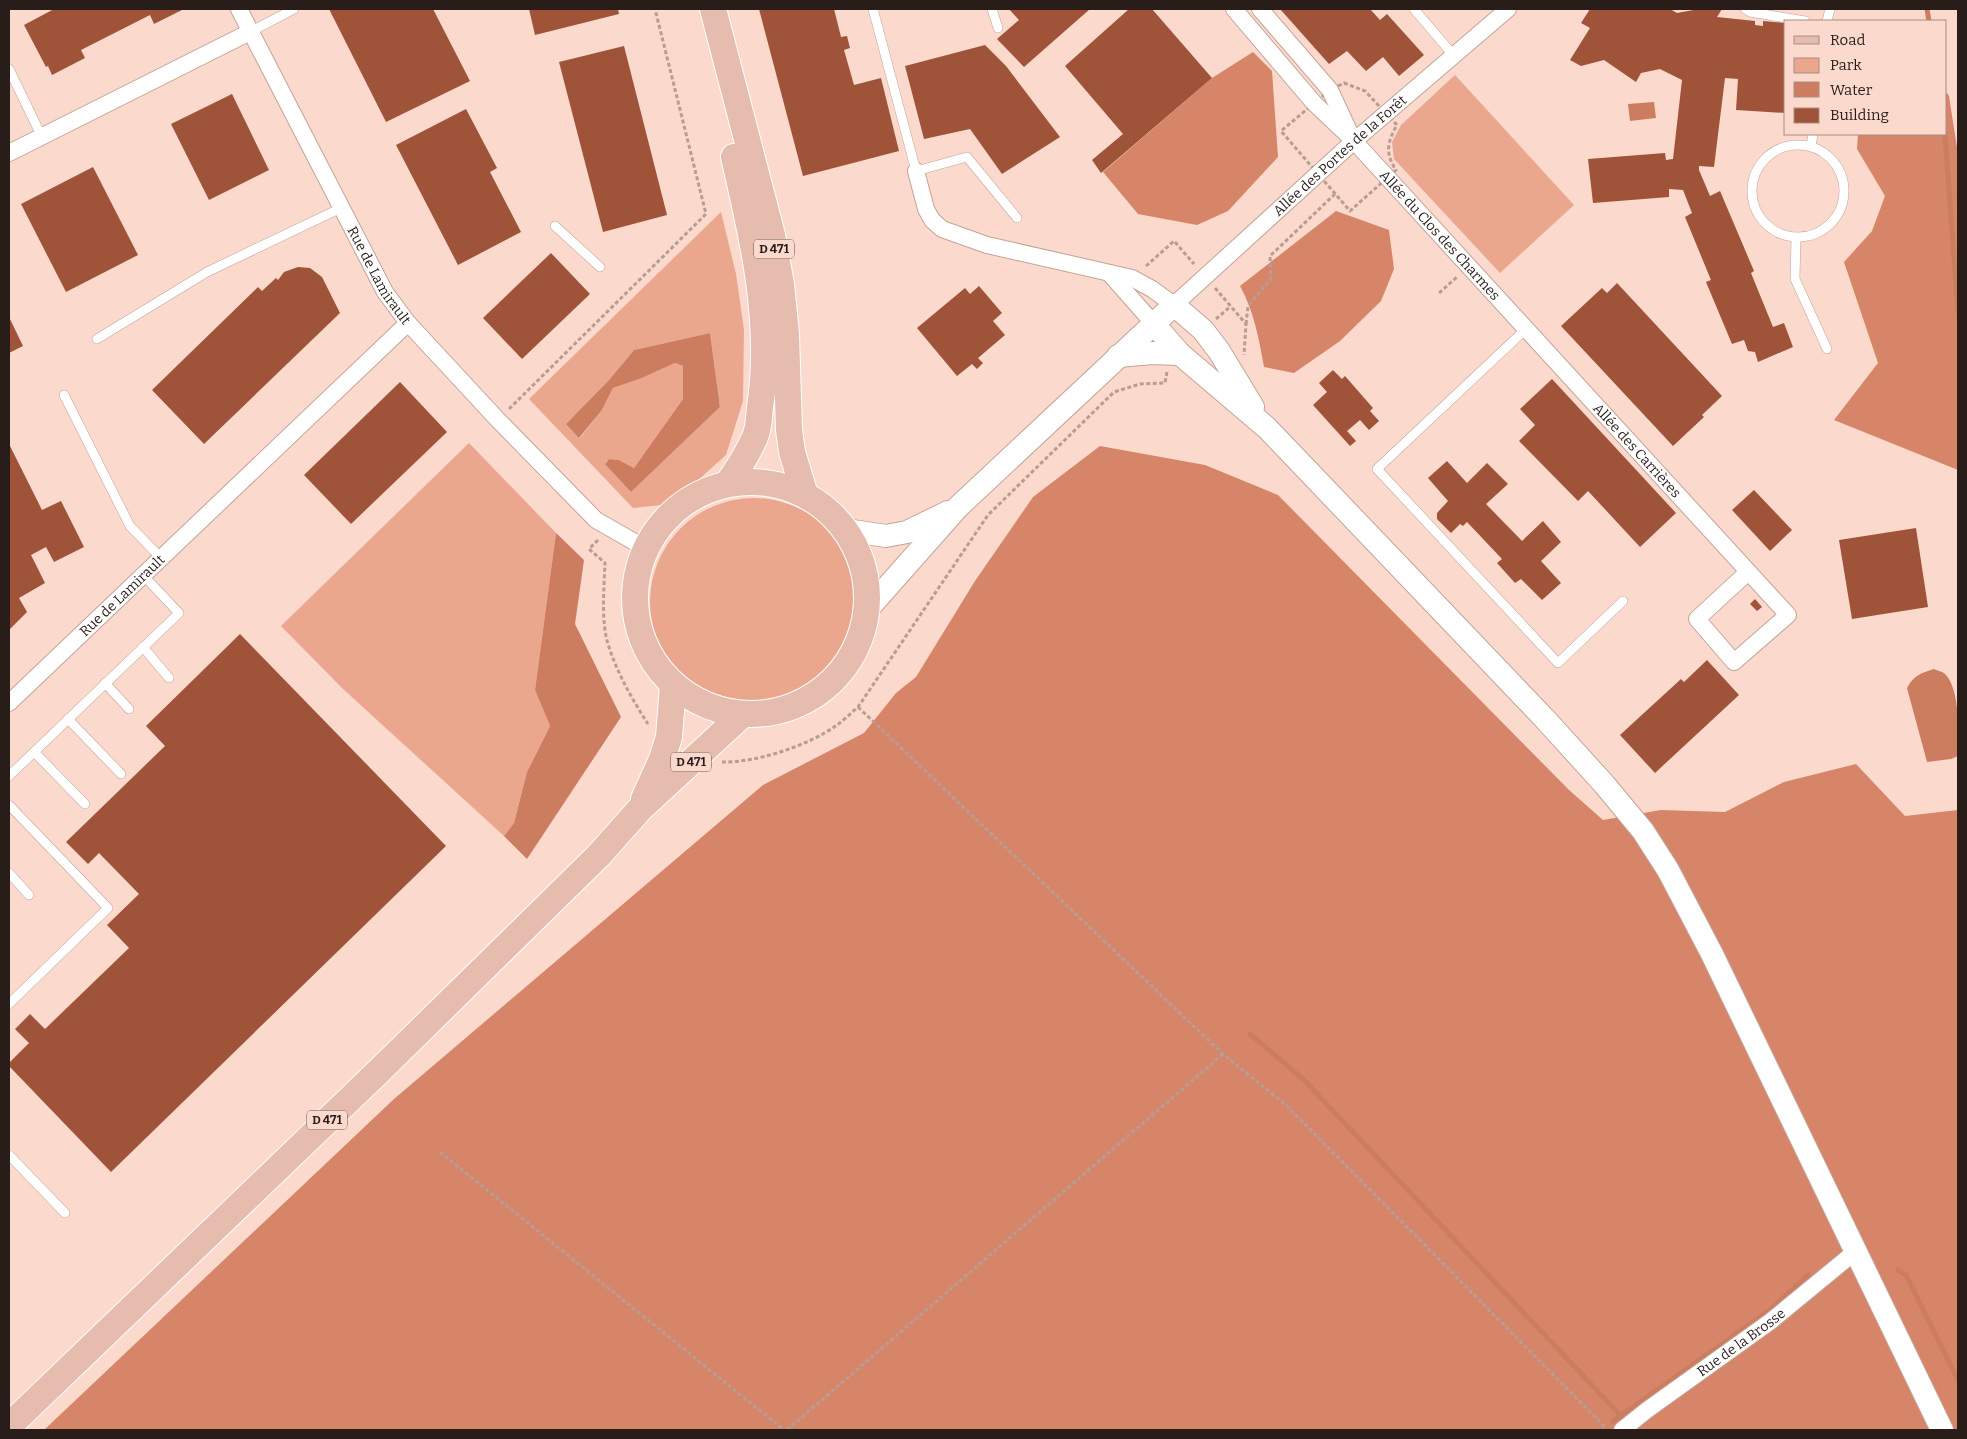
<svg xmlns="http://www.w3.org/2000/svg" width="1967" height="1439" viewBox="0 0 1967 1439" font-family="Bitter,serif">
<rect width="100%" height="100%" fill="#fbd9cd"/>
<g fill="#eba68e" fill-rule="evenodd">
<path d="M1455,75L1574,205L1500,273L1394,159L1392,142L1401,125Z"/>
<path d="M721,212L736,274L744,330L743,401L726,455L697,481L661,505L633,508L529,399ZM710,333L720,407L631,492L605,463L609,459L619,460L634,468L683,399V366L675,363L642,378L613,388L602,410L580,438L566,424L609,380L634,350Z"/>
<path d="M469,443L556,533L535,690L550,726L527,772L514,823L504,836L342,688L281,626Z"/>
<circle cx="754" cy="602" r="104"/>
</g>
<g fill="#d68569">
<path d="M1253,52L1272,71L1278,157L1228,211L1197,225L1138,214L1103,172L1212,78Z"/>
<path d="M1946,92L1949,96L1958,154V470L1834,420L1878,363L1844,262L1872,231L1885,196L1857,149L1858,134H1946Z"/>
<path d="M1336,211L1389,230L1394,269L1381,301L1340,341L1294,373L1264,367C1259,339 1254,311 1240,286Z"/>
<path d="M1100,446L1205,465L1278,495L1569,790L1603,820L1661,810L1725,812L1784,782L1856,764L1905,816L1958,810V1430H44L394,1099L763,785L864,733L896,693L916,677L975,581L1033,497Z"/>
</g>
<g fill="#cc7d60">
<path d="M1654,102L1656,118L1630,121L1628,104Z"/>
<path d="M710,333L720,407L631,492L605,464L609,459L619,460L634,468L683,399V366L675,363L642,378L613,388L602,410L579,438L566,424L609,380L634,350Z"/>
<path d="M556,533L584,560L575,624L621,717L527,859L504,836L514,823L527,772L550,726L535,690Z"/>
<path d="M1934,669C1938,671 1942,671 1945,674C1961,690 1958,735 1958,756L1951,759L1927,762L1907,688C1913,676 1921,673 1934,669Z"/>
</g>
<g fill="none" stroke-linecap="round" stroke-linejoin="round">
<g stroke="#cc7d60" stroke-width="5">
<path d="M1927,9L1929,21"/>
<path d="M1945,134L1958,312"/>
<path d="M1250,1034L1303,1079L1623,1418"/>
<path d="M1898,1270L1906,1275L1958,1380"/>
<path d="M1613,1421L1770,1310L1808,1275"/>
</g>
</g>
<g fill="#9f5338">
<path d="M54,9H184L154,24L150,15L81,50L85,58L52,75L48,66L46,67L24,25Z"/>
<path d="M329,9H433L470,81L386,122Z"/>
<path d="M529,9H618L619,14L535,35Z"/>
<path d="M759,9H834L841,37L847,36L850,48L844,50L854,85L881,78L899,151L803,176Z"/>
<path d="M1009,9H1090L1024,67L997,39L1019,20Z"/>
<path d="M1129,9H1152L1212,78L1101,173L1092,160L1123,134L1065,66Z"/>
<path d="M1280,9H1370L1380,20L1387,14L1424,55L1399,76L1383,57L1366,71L1347,51L1329,64Z"/>
<path d="M1590,9H1670L1677,13L1699,9H1722L1717,17L1755,21V25L1763,26V21L1786,23V113L1736,110L1738,79L1725,78L1714,167L1699,166V170L1710,196L1720,191L1754,271L1751,273L1773,327L1784,323L1793,347L1758,362L1755,352L1748,351L1744,340L1732,344L1706,282L1711,280L1685,217L1692,213L1683,190L1669,189V197L1593,203L1588,159L1665,153L1666,160L1673,159L1682,80L1660,69L1641,73L1636,82L1604,60L1581,66L1570,60L1590,28L1581,23Z"/>
<path d="M985,45L1006,66L1060,137L1002,174L970,129L924,139L905,66Z"/>
<path d="M624,46L667,215L603,232L559,62Z"/>
<path d="M232,94L269,170L209,200L171,124Z"/>
<path d="M466,109L497,168L490,172L521,232L458,265L396,145Z"/>
<path d="M93,167L138,255L66,292L21,204Z"/>
<path d="M551,253L590,294L522,359L483,318Z"/>
<path d="M298,267L310,268L322,277L340,313L204,444L152,390L258,287L262,291L276,278L278,280L284,272Z"/>
<path d="M1617,283L1722,396L1702,415L1704,417L1673,446L1561,326L1602,288L1607,293Z"/>
<path d="M979,286L1002,313L993,321L1005,335L978,358L983,363L977,369L972,364L957,376L917,328L965,288L970,294Z"/>
<path d="M9,317L23,346L9,353Z"/>
<path d="M1333,370L1342,379L1345,376L1373,408L1370,411L1379,421L1369,430L1360,420L1347,431L1356,441L1350,446L1313,405L1327,392L1319,383Z"/>
<path d="M1552,379L1676,513L1640,547L1588,491L1578,501L1519,441L1535,425L1520,409Z"/>
<path d="M400,382L447,432L351,524L304,475Z"/>
<path d="M9,444L42,510L61,501L84,547L54,562L46,547L31,555L45,583L19,598L27,612L9,630Z"/>
<path d="M1447,461L1467,483L1487,463L1508,484L1486,504L1522,541L1543,521L1561,542L1541,561L1561,583L1542,600L1521,579L1515,583L1497,563L1502,559L1467,522L1463,526L1460,524L1451,533L1437,519V513L1448,501L1428,478Z"/>
<path d="M1754,490L1792,530L1770,551L1732,510Z"/>
<path d="M1916,528L1928,607L1852,619L1839,540Z"/>
<path d="M1755,599L1762,607L1757,611L1750,604Z"/>
<path d="M240,634L446,846L111,1172L9,1066V1063L29,1043L15,1029L30,1014L45,1029L129,948L107,925L139,894L99,853L88,864L66,842L165,746L146,726Z"/>
<path d="M1707,660L1739,695L1655,773L1620,735L1681,679L1684,682Z"/>
</g>
<g fill="none" stroke-linecap="round" stroke-linejoin="round">
<defs>
<g id="service">
<path d="M873,9L916,171L967,157L1017,218"/>
<path d="M992,9L998,28"/>
<path d="M1414,9L1454,56"/>
<path d="M1745,9L1750,12L1805,21"/>
<path d="M1827,21L1830,9"/>
<path d="M250,32L294,9"/>
<path d="M9,69L42,137"/>
<circle cx="1798" cy="191" r="46"/>
<path d="M1811,146L1813,134"/>
<path d="M555,226L600,267"/>
<path d="M1796,238L1795,279L1827,349"/>
<path d="M1526,329L1377,469L1558,663L1623,601"/>
<path d="M97,339L207,272L341,208"/>
<path d="M64,395L130,526L161,558"/>
<path d="M143,647L169,678"/>
<path d="M105,683L129,709"/>
<path d="M68,719L121,774"/>
<path d="M34,752L85,804"/>
<path d="M9,776L179,613L143,575"/>
<path d="M9,805L108,908L9,1004"/>
<path d="M9,873L29,895"/>
<path d="M9,1155L65,1213"/>
</g>
<g id="minor">
<path id="s1" d="M239,9L385,292L408,323L498,420L596,520L645,548"/>
<path id="s2" d="M1234,9L1314,103L1354,141L1788,615L1734,662L1697,619L1748,572"/>
<path d="M1260,9L1330,90L1350,133"/>
<path d="M9,153L250,32"/>
<path id="s3" d="M916,171L926,209L932,220L942,229L987,245L1132,278L1152,289L1174,305L1354,141L1508,9"/>
<path d="M1109,273L1154,324"/>
<path id="s4" d="M9,703L408,323"/>
<path id="s5" d="M1622,1430L1647,1410L1771,1321L1856,1251"/>
</g>
<g id="secondary">
<path d="M1154,324L1180,354L1267,428L1544,718L1604,784L1643,831L1668,870L1712,954L1942,1430"/>
<path d="M1118,356L1152,353L1180,354"/>
<path d="M846,530L886,536L907,532L948,512"/>
<path d="M866,611L958,507L1174,305L1203,330L1219,351L1253,407"/>
</g>
<g id="primary">
<path d="M713,9L772,235L781,284L786,334L789,430L792,452L805,495"/>
<circle cx="751" cy="598" r="116"/>
<path d="M728,483C738,469 748,453 755,437C759,428 759,416 760,407C773,324 753,238 734,157"/>
<path d="M644,799L662,759L669,737L673,685"/>
<path d="M9,1426L378,1072L599,855L640,809L743,714"/>
</g>
</defs>
<use href="#service" stroke="#c4a498" stroke-width="10"/>
<use href="#minor" stroke="#c4a498" stroke-width="18"/>
<use href="#secondary" stroke="#c4a498" stroke-width="24"/>
<use href="#primary" stroke="#fff" stroke-width="28"/>
<g stroke="#b89d94" stroke-width="3" stroke-dasharray="4 2.5" stroke-linecap="butt">
<path d="M1344,83L1365,91L1397,125C1387,143 1385,153 1396,170L1350,211L1281,131L1330,90Z"/>
<path d="M1146,266L1174,241L1194,264"/>
<path d="M1215,288L1246,324L1244,355"/>
<path d="M1439,293L1457,277"/>
<path d="M1216,319L1231,306"/>
<path d="M1246,324L1248,306L1271,279L1270,256L1335,194"/>
<path d="M509,409L706,214L655,9"/>
<path d="M598,540L589,549L605,563C604,588 601,621 608,644C617,673 632,699 648,724"/>
<path d="M858,707L1223,1054L1287,1106L1606,1428"/>
<path d="M722,762C756,763 810,745 837,725C844,720 851,713 858,707L988,515L1114,392L1140,384L1165,383L1167,372"/>
<path d="M440,1152L784,1430"/>
<path d="M787,1430L1223,1054"/>
</g>
<use href="#service" stroke="#fff" stroke-width="9"/>
<use href="#minor" stroke="#fff" stroke-width="16"/>
<use href="#secondary" stroke="#fff" stroke-width="22"/>
<use href="#primary" stroke="#e5bcad" stroke-width="26"/>
</g>
<g text-anchor="middle" dominant-baseline="central" stroke-width="5" stroke-linejoin="round" paint-order="stroke">
<g fill="#fbd9cd" stroke="#68554f" stroke-width="1">
<rect x="754" y="239.5" width="40" height="19" rx="4"/>
<rect x="671" y="752.5" width="40" height="19" rx="4"/>
<rect x="307" y="1110.5" width="40" height="19" rx="4"/>
</g>
<g font-size="12" font-weight="bold" fill="#291d19">
<text x="774" y="249">D 471</text>
<text x="691" y="762">D 471</text>
<text x="327" y="1120">D 471</text>
</g>
<g font-size="14" fill="#291d19" stroke="#fbd9cd">
<text stroke="none"><textPath href="#s3" startOffset="535">Allée des Portes de la Forêt</textPath></text>
<text stroke="none"><textPath href="#s2" startOffset="306">Allée du Clos des Charmes</textPath></text>
<text stroke="none"><textPath href="#s1" startOffset="301">Rue de Lamirault</textPath></text>
<text stroke="none"><textPath href="#s2" startOffset="598">Allée des Carrières</textPath></text>
<text stroke="none"><textPath href="#s4" startOffset="156">Rue de Lamirault</textPath></text>
<text stroke="none"><textPath href="#s5" startOffset="148">Rue de la Brosse</textPath></text>
</g>
</g>
<rect width="1967" height="1439" fill="none" stroke="#291d19" stroke-width="20"/>
<rect x="1784" y="20" width="162" height="115" fill="#fbd9cd" stroke="#a78e85"/>
<rect x="1794" y="36" width="25" height="8" fill="#e5bcad" stroke="#a78e85"/>
<text x="1830" y="45" font-size="15" fill="#291d19">Road</text>
<rect x="1794" y="58" width="25" height="15" fill="#eba68e" stroke="#a78e85"/>
<text x="1830" y="70" font-size="15" fill="#291d19">Park</text>
<rect x="1794" y="82" width="25" height="15" fill="#cc7d60" stroke="#a78e85"/>
<text x="1830" y="95" font-size="15" fill="#291d19">Water</text>
<rect x="1794" y="108" width="25" height="15" fill="#9f5338" stroke="#a78e85"/>
<text x="1830" y="120" font-size="15" fill="#291d19">Building</text>
</svg>
